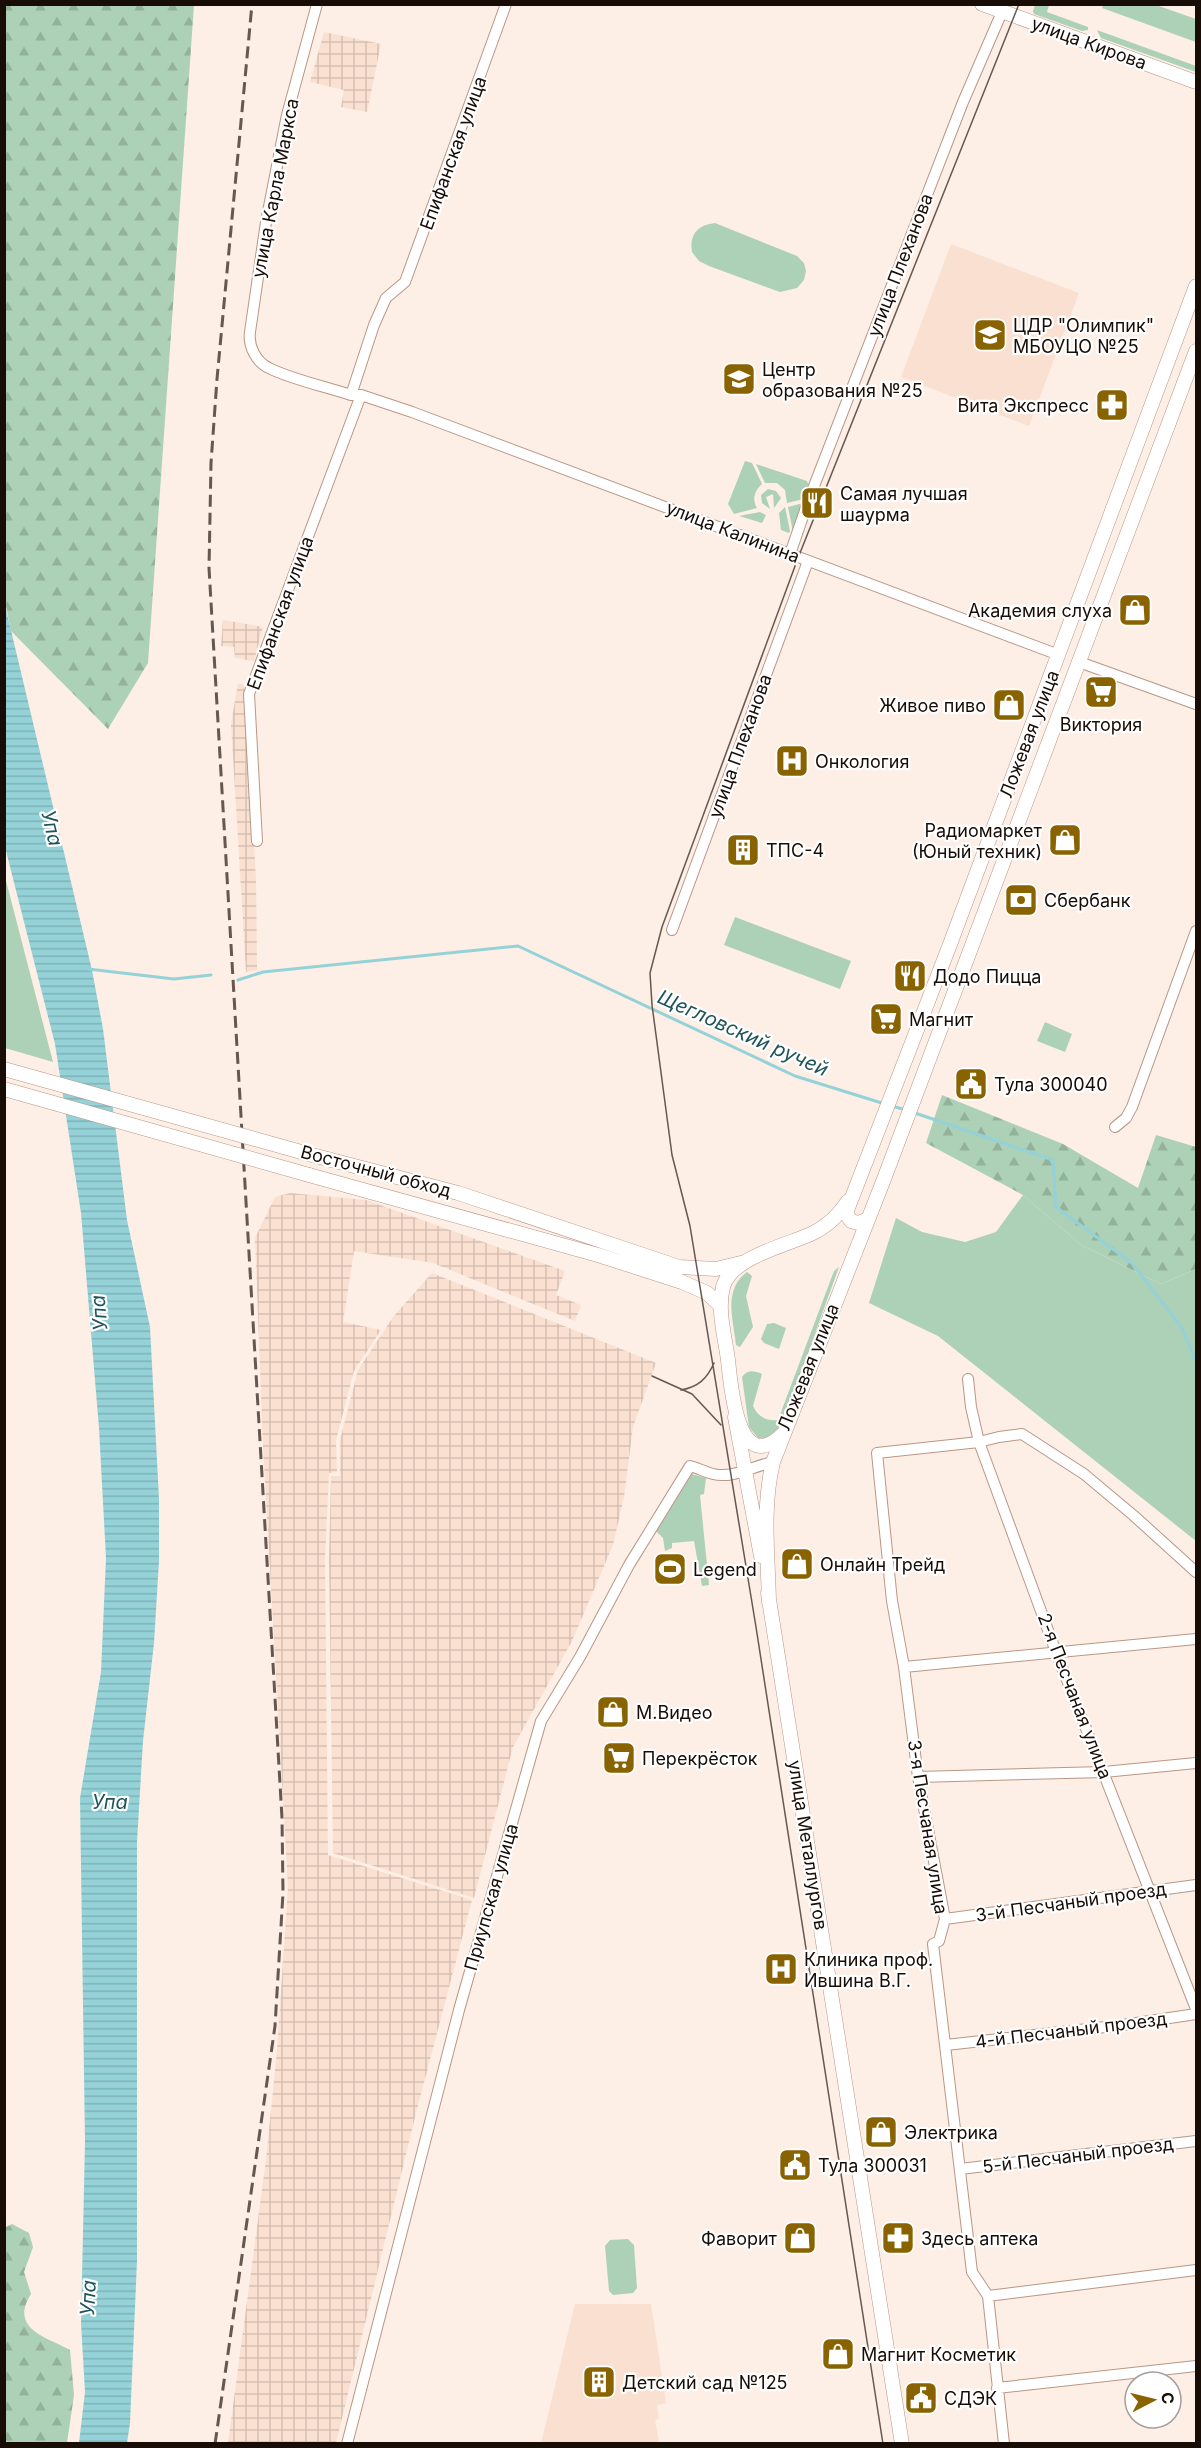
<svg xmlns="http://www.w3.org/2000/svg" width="1201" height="2448" font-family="Inter,sans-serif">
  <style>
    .built { fill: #fae0d1 }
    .industrial { fill: url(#industrial-grid) }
    .green { fill: #add1b6 }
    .forest { fill: url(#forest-firs) }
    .water { fill: url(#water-rules) }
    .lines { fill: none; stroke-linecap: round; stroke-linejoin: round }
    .stream { stroke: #94d2d8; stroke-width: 3 }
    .minor-casing { stroke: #b99785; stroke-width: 12 }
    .major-casing { stroke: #b99785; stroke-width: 15 }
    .minor { stroke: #fff; stroke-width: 10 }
    .major { stroke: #fff; stroke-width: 14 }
    .tram { stroke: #655851; stroke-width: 1.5 }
    .rail { stroke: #655851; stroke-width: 3; stroke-dasharray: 12 6; stroke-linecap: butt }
    .major-bridge-casing { stroke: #b99785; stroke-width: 15; stroke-linecap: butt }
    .major-bridge { stroke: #fff; stroke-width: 14 }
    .labels { text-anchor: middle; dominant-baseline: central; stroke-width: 4.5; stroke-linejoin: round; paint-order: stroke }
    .street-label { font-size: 18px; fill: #180c06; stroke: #fff }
    .poi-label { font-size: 18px; fill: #180c06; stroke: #fff; text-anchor: start }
    .water-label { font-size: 20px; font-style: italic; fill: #1f5459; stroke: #fff }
  </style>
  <defs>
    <pattern id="industrial-grid" width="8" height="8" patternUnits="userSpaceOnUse" patternTransform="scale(1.5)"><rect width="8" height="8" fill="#fae0d1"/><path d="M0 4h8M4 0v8" fill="none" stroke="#d6bfb2"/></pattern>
    <pattern id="forest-firs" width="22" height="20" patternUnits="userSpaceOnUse" patternTransform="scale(1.5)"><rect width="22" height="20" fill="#add1b6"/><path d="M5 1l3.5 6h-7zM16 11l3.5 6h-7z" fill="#94b29b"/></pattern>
    <pattern id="water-rules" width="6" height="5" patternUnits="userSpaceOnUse" patternTransform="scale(1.5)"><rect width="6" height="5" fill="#94d2d8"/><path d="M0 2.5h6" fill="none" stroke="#7fb3b8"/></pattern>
  </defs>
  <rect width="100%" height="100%" fill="#fdeee6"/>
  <!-- built -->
  <path class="built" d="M951 244 1079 293 1029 426 901 377Z
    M575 2304H651L666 2403 657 2405 659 2419 655 2420 659 2442 541 2443Z"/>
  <!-- industrial -->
  <path class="industrial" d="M324 32 381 44 367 112 341 107 344 90 310 82Z
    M223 620 263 627 254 661 235 658 234 647 221 646Z
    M238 683 249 687 245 699 256 879 257 970 246 972 231 724Z
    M290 1193 366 1200 565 1271 556 1295 581 1305 575 1321 433 1263 354 1251 343 1322 381 1330 354 1371 336 1440 337 1472 329 1473 325 1559 328 1855 472 1900 416 2113 336 2443H228L266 2160 277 2051 288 1887 263 1446 255 1238 275 1197Z
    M432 1273 656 1363 633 1427 624 1497 613 1545 572 1641 513 1747 474 1898 333 1853 329 1559 331 1476H340V1440L358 1370 393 1317Z"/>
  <!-- green -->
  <path class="green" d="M1104 4 1156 5 1196 19V42L1102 8Z
    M1035 5H1049L1047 12 1088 27V30L1082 31 1034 14 1033 11Z
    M1097 30 1196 66V72L1101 38Z
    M715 223 797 256 804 263 806 271 804 280 797 288 780 292 709 266 699 261 692 252C689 234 698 225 715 223Z
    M745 461 752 463 762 484C754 491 752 500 757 508L734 514 728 504Z
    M756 464 807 481 809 487 808 498 787 503 785 490 777 483H765Z
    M768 489 776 491 781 498 774 508 773 494 766 497 770 509 762 503 761 495Z
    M807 502 793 532 788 507Z
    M785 507 790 531 789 533 781 530 779 513Z
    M760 512 766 515 762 523 739 516Z
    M4 873 53 1062 5 1048Z
    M735 917 851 961 840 989 724 945Z
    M1045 1022 1072 1034 1065 1052 1037 1041Z
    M1023 1195 1081 1245 1161 1284 1196 1269V1541L938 1336 869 1303 896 1218 922 1232 965 1242 996 1232Z
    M839 1267 779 1433 768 1438H758L749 1427 742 1377C748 1369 754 1371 762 1374L753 1406C758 1417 766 1421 778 1420L834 1271Z
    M747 1272 752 1276 746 1296 753 1327 740 1347 736 1345C733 1318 723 1290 747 1272Z
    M774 1323 786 1328 779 1349 764 1343 761 1339 767 1324Z
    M692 1474 706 1478 704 1494 700 1495 709 1585 702 1586 694 1541 672 1543V1548L665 1551 663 1538 656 1531Z
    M628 2239 634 2245 637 2288 633 2293 613 2295 609 2291 605 2246 610 2240Z"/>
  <!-- forest -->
  <path class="forest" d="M4 5H194L148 663 108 729 11 631 5 601Z
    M942 1095 1063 1144 1138 1188 1156 1135 1196 1147V1269L1161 1284 1081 1245 1023 1195 926 1143Z
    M12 2224 29 2233 33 2247 24 2272 31 2294C9 2329 46 2337 70 2350L74 2395 67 2443H5L4 2228Z"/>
  <!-- water -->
  <path class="water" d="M4 601 92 970 103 1029 127 1220 150 1327 159 1499V1561L154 1643 143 1741 137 1842V2261L130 2423 127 2443H79L85 2392 81 2323 85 2142 80 1798 101 1672 106 1558 99 1428 81 1213 55 1044 5 847Z"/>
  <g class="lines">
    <!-- stream -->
    <path class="stream" d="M88 969 174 979 211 975
      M238 980 263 972 518 946 795 1076 885 1104
      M892 1106 906 1110
      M915 1113 1053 1160 1056 1207 1133 1264 1182 1328 1196 1361"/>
    <defs>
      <path id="minor" d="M317 4 287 115 266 222 250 332C248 346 256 362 269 368 290 379 327 387 351 395H361L412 412 1059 655
        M351 395 374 325 386 298 405 282 506 4
        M790 554 809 499 963 102 1002 12
        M1079 662 1196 704
        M257 841 249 694 361 395
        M672 930 808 561
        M1115 1127 1126 1118 1132 1107 1196 931
        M968 1379 971 1407 979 1442 1056 1652 1196 2009
        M904 1667 1196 1639
        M918 1777 1104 1772 1196 1763
        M945 1919 1196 1885
        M946 2045 1123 2025 1196 2014
        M960 2169 1196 2141
        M988 2296 1196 2270
        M997 2388 1196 2366
        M347 2444 459 2010 541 1721 580 1657 629 1565 690 1466C698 1468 705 1472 713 1474 733 1479 753 1466 773 1462
        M1004 2444 988 2296 972 2272 933 1944 939 1941 945 1919 918 1777 904 1667 892 1601 877 1453 979 1442 999 1437 1022 1434 1084 1474 1133 1515 1196 1572"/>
      <path id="major" d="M982 4 1196 82
        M312 1155 458 1193 679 1267 716 1269 745 1262
        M309 1175 598 1255 682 1282 707 1293 720 1305
        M866 1220 858 1223 851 1221 846 1213 949 947 1196 286
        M735 1417 761 1556
        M784 1433C737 1480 731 1386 728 1360 725 1337 717 1310 723 1287 730 1258 787 1245 811 1234 826 1227 839 1215 848 1201
        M768 1593 902 2444
        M769 1602C768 1555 762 1508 773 1462L884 1179 1196 351"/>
    </defs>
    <!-- minor casing -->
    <use href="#minor" class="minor-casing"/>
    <!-- major casing -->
    <use href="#major" class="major-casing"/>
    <!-- minor -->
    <use href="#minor" class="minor"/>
    <!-- major -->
    <use href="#major" class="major"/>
    <!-- tram -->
    <path class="tram" d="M652 1376 692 1394 721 1425
      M681 1390C698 1387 707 1379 714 1363
      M883 2444 756 1627 690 1226 672 1155 652 1005 650 973 662 927 798 558 1019 4"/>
    <!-- rail -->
    <path class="rail" d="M215 2444 275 2026 283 1893 282 1818 209 568 211 463 217 379 252 4"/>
    <defs>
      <path id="major-bridge" d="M4 1069 312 1155
        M4 1089 309 1175"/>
    </defs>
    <!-- major-bridge casing -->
    <use href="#major-bridge" class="major-bridge-casing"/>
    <!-- major-bridge -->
    <use href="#major-bridge" class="major-bridge"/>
  </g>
  <!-- icons -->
  <defs>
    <symbol id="school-square" viewBox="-11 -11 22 22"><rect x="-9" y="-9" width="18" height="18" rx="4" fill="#896300" stroke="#fff"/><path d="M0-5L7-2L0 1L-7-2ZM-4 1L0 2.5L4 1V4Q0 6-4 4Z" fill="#fff"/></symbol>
    <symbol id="pharmacy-square" viewBox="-11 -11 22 22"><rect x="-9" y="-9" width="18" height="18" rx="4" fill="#896300" stroke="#fff"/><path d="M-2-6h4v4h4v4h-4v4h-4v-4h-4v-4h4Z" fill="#fff"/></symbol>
    <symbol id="restaurant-square" viewBox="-11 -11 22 22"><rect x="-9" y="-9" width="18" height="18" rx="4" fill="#896300" stroke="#fff"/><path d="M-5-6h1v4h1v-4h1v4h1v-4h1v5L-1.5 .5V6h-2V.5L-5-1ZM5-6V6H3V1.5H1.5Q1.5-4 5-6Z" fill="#fff"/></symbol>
    <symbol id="shop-square" viewBox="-11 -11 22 22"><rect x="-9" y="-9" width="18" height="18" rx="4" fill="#896300" stroke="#fff"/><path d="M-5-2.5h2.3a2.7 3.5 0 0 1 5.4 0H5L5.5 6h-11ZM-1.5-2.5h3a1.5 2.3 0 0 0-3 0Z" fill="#fff"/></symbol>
    <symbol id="supermarket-square" viewBox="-11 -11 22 22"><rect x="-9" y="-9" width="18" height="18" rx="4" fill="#896300" stroke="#fff"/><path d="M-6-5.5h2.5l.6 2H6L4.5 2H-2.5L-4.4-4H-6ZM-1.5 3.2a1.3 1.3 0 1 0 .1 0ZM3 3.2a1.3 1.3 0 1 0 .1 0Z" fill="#fff"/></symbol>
    <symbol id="hospital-square" viewBox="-11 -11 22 22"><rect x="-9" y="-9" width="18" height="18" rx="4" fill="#896300" stroke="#fff"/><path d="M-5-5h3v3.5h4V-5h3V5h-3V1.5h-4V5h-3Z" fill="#fff"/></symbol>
    <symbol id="building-square" viewBox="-11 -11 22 22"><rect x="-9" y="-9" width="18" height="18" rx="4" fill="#896300" stroke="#fff"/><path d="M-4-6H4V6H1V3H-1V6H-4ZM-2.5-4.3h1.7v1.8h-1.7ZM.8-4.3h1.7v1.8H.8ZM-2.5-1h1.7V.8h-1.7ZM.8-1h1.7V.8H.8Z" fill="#fff"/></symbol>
    <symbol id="bank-square" viewBox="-11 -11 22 22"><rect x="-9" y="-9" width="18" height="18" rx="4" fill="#896300" stroke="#fff"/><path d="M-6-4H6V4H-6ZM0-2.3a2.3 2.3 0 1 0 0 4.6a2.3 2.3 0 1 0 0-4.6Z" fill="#fff"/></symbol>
    <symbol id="civic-square" viewBox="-11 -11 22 22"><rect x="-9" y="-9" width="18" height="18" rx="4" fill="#896300" stroke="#fff"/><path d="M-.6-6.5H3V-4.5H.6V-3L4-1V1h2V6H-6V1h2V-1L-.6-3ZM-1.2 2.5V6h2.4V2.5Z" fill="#fff"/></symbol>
    <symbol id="stadium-square" viewBox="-11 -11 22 22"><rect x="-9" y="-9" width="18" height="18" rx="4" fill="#896300" stroke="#fff"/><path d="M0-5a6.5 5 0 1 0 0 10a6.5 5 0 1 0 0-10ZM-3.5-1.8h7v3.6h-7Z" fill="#fff"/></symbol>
  </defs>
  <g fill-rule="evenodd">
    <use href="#school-square" x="971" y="316" width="38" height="38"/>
    <use href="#school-square" x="720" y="360" width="38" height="38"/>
    <use href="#pharmacy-square" x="1093" y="386" width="38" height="38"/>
    <use href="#restaurant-square" x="798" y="484" width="38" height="38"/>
    <use href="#shop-square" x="1116" y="591" width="38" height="38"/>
    <use href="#supermarket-square" x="1082" y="673" width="38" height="38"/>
    <use href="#shop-square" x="990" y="686" width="38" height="38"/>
    <use href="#hospital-square" x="773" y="742" width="38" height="38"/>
    <use href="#shop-square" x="1046" y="821" width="38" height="38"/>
    <use href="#building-square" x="724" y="831" width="38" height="38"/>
    <use href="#bank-square" x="1002" y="881" width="38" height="38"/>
    <use href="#restaurant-square" x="891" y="957" width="38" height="38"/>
    <use href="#supermarket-square" x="867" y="1000" width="38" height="38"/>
    <use href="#civic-square" x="952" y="1065" width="38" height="38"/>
    <use href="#shop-square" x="778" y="1545" width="38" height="38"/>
    <use href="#stadium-square" x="651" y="1550" width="38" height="38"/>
    <use href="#shop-square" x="594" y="1693" width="38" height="38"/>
    <use href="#supermarket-square" x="600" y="1739" width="38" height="38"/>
    <use href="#hospital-square" x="762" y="1950" width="38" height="38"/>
    <use href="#shop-square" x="862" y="2113" width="38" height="38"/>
    <use href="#civic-square" x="776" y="2146" width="38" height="38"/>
    <use href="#shop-square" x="781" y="2219" width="38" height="38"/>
    <use href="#pharmacy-square" x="879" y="2219" width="38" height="38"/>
    <use href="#shop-square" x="819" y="2335" width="38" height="38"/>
    <use href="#building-square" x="580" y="2363" width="38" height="38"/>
    <use href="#civic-square" x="902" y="2379" width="38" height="38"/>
  </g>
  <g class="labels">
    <!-- street labels -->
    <g class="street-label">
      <text transform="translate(1089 43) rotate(20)">улица Кирова</text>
      <text transform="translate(453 153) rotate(-70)">Епифанская улица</text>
      <text transform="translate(275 188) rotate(-79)">улица Карла Маркса</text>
      <text transform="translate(900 265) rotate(-69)">улица Плеханова</text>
      <text transform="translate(733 532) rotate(21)">улица Калинина</text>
      <text transform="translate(280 613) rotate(-70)">Епифанская улица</text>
      <text transform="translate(1029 734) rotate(-69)">Ложевая улица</text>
      <text transform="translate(740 746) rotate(-70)">улица Плеханова</text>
      <text transform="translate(376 1171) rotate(15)">Восточный обход</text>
      <text transform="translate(808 1367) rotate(-68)">Ложевая улица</text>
      <text transform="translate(1075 1696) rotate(69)">2-я Песчаная улица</text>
      <text transform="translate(928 1827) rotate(81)">3-я Песчаная улица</text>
      <text transform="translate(808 1845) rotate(81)">улица Металлургов</text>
      <text transform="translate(491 1897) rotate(-74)">Приупская улица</text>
      <text transform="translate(1071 1902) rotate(-8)">3-й Песчаный проезд</text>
      <text transform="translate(1071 2030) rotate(-7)">4-й Песчаный проезд</text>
      <text transform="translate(1078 2155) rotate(-7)">5-й Песчаный проезд</text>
    </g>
    <!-- poi labels -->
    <g class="poi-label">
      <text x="1013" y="325">ЦДР "Олимпик"<tspan x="1013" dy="21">МБОУЦО №25</tspan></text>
      <text x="762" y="369">Центр<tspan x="762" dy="21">образования №25</tspan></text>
      <text x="1089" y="405" text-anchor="end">Вита Экспресс</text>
      <text x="840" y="493">Самая лучшая<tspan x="840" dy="21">шаурма</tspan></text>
      <text x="1112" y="610" text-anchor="end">Академия слуха</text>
      <text x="986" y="705" text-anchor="end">Живое пиво</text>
      <text x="1101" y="724" text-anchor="middle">Виктория</text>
      <text x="815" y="761">Онкология</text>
      <text x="1042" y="830" text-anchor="end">Радиомаркет<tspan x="1042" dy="21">(Юный техник)</tspan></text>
      <text x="766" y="850">ТПС-4</text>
      <text x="1044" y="900">Сбербанк</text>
      <text x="933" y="976">Додо Пицца</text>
      <text x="909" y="1019">Магнит</text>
      <text x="994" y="1084">Тула 300040</text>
      <text x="820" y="1564">Онлайн Трейд</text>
      <text x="693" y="1569">Legend</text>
      <text x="636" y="1712">М.Видео</text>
      <text x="642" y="1758">Перекрёсток</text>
      <text x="804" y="1959">Клиника проф.<tspan x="804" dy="21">Ившина В.Г.</tspan></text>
      <text x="904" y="2132">Электрика</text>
      <text x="818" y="2165">Тула 300031</text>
      <text x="777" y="2238" text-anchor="end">Фаворит</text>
      <text x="921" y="2238">Здесь аптека</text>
      <text x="861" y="2354">Магнит Косметик</text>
      <text x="622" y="2382">Детский сад №125</text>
      <text x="944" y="2398">СДЭК</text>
    </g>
    <!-- water labels -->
    <g class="water-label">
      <text transform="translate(52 828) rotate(76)">Упа</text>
      <text transform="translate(743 1033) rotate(24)">Щегловский ручей</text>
      <text transform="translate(99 1313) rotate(-95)">Упа</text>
      <text x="110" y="1802">Упа</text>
      <text transform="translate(88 2298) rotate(-87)">Упа</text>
    </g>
  </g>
  <!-- border -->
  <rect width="1201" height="2448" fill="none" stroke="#180c06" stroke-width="12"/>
  <!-- north arrow -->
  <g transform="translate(1153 2400) rotate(83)"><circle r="28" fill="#ffffff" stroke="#a39e9b" stroke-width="1.5"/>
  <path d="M0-4.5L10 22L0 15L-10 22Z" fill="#896300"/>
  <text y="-9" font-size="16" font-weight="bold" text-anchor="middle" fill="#180c06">С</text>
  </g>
</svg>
